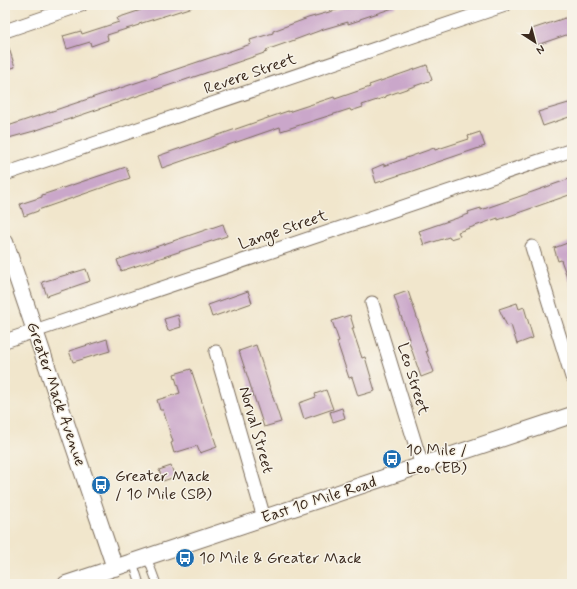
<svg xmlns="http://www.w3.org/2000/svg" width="577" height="589" font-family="Mynerve,sans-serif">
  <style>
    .building { fill: #caa7ca }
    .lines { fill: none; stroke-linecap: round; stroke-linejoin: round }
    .service-casing { stroke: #7b6c5b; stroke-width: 9 }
    .minor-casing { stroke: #7b6c5b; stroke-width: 15 }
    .tertiary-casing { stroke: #7b6c5b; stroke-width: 18 }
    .service { stroke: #fff; stroke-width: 7 }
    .minor { stroke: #fff; stroke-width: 13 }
    .tertiary { stroke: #fff; stroke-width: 16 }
    .labels { text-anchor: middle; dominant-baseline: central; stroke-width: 3; stroke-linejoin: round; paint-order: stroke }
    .street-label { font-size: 16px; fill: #3b2a1e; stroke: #f7f3e8 }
    .poi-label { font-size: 16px; fill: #3b2a1e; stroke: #f7f3e8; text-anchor: start }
  </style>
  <rect width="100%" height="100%" fill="#f7f3e8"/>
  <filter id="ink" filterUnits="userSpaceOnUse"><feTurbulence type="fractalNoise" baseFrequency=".025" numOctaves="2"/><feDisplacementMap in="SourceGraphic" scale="8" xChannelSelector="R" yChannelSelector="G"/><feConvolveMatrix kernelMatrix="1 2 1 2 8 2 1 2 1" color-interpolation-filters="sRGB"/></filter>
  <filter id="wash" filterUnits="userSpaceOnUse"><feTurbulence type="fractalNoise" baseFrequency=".012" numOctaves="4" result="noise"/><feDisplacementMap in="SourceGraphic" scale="16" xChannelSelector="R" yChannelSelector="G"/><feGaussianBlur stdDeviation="0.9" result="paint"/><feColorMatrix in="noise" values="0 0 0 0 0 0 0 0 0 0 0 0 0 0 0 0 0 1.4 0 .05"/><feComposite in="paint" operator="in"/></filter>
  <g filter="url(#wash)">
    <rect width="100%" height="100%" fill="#f1e6cc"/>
    <g id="blocks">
      <!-- building -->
      <path class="building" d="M152 5H192V7L139 24V25L107 35 108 40 91 46 90 42 67 49 63 36 81 31 82 34 119 22 117 18 141 10V8Z
        M354 5H396V7L360 19V20L348 24V22L324 29 289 42 266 50 267 52 244 60 34 131 5 139V127L251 44 250 40 273 33V31L308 18Z
        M568 17 572 28V33L537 45 532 29Z
        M7 42 15 67 5 70V43Z
        M427 65 432 80 386 96V97L362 105 363 107 351 111 350 109 281 131 280 127 162 168 158 156 288 111V112L334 97 335 99 370 87 369 85Z
        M572 102V116L543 126 538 112Z
        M480 132 485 146 376 183 372 169 384 164V166L434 148 435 150 469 139 468 136Z
        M126 167 130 178 38 210V211L24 216 20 204 42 197V195Z
        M572 178V194L498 220V218L458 232 460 236 450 239 449 237 424 245 419 231 469 214 468 212 481 208V210Z
        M223 224 227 236 121 271 117 260Z
        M570 242 572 248V288H571L561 260 558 261 554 248Z
        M86 269 90 281 47 296 42 282Z
        M248 291 252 303 212 317 208 305Z
        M408 291 421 329 420 330 427 351H426L434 372 421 377 408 339H409L394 296Z
        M517 303 519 309 524 307 533 338 517 344 511 325 507 326 499 309Z
        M178 315 181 327 168 331 164 319Z
        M350 315 354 328H352L362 358 365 357 375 391 358 396 352 377 349 378 337 342 339 341 332 321Z
        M107 339 110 351 73 362 69 351Z
        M256 345 281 422 264 427 239 351Z
        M191 369 217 447 200 453 197 446 174 453 171 443 173 442 163 410H160L157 400 180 393 174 374Z
        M326 390 333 409 304 419 299 403 316 397 315 394Z
        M342 408 345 418 333 422 330 412Z
        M171 466 175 477 163 481 159 470Z"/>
    </g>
  </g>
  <g filter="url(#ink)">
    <use href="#blocks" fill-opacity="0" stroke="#7b6c5b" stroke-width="1"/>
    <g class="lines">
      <defs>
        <path id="service" d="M147 557 157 584
          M133 562 140 584"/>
        <path id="minor" d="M5 31 81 5
          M5 174 505 5
          M532 247 572 377
          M372 303 422 466
          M5 341 572 150
          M216 352 264 518"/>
        <path id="tertiary" d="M5 242 115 568
          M66 584 572 415"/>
      </defs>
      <!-- service casing -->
      <use href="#service" class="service-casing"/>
      <!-- minor casing -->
      <use href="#minor" class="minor-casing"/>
      <!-- tertiary casing -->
      <use href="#tertiary" class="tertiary-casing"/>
      <!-- service -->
      <use href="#service" class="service"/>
      <!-- minor -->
      <use href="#minor" class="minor"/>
      <!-- tertiary -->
      <use href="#tertiary" class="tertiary"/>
    </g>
  </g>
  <!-- icons -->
  <defs>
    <symbol id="bus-disc" viewBox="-11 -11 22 22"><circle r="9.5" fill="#1f6fb2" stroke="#f7f3e8"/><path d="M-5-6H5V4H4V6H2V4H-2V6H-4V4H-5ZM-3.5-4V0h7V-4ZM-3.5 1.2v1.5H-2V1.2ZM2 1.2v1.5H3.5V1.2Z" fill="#fff"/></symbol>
  </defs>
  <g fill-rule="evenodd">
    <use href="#bus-disc" x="381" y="448" width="22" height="22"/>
    <use href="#bus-disc" x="90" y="474" width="22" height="22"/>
    <use href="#bus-disc" x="174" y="547" width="22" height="22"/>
  </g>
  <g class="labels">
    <!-- street labels -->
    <g class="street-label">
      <text transform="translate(250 74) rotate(-19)">Revere Street</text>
      <text transform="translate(283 230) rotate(-19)">Lange Street</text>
      <text transform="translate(413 379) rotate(73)">Leo Street</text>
      <text transform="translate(56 394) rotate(71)">Greater Mack Avenue</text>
      <text transform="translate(256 430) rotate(74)">Norval Street</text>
      <text transform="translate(319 500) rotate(-18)">East 10 Mile Road</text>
    </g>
    <!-- poi labels -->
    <g class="poi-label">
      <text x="406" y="450">10 Mile /<tspan x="406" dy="18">Leo (EB)</tspan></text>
      <text x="115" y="476">Greater Mack<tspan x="115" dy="18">/ 10 Mile (SB)</tspan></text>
      <text x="199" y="558">10 Mile &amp; Greater Mack</text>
    </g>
  </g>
  <!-- margin -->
  <rect width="577" height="589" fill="none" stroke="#f7f3e8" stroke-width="20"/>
  <!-- north arrow -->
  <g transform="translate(535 42) rotate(144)" stroke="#f7f3e8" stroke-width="3" paint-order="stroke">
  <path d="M0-3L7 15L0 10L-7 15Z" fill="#3b2a1e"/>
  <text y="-6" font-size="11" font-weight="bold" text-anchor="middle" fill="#3b2a1e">N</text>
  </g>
</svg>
